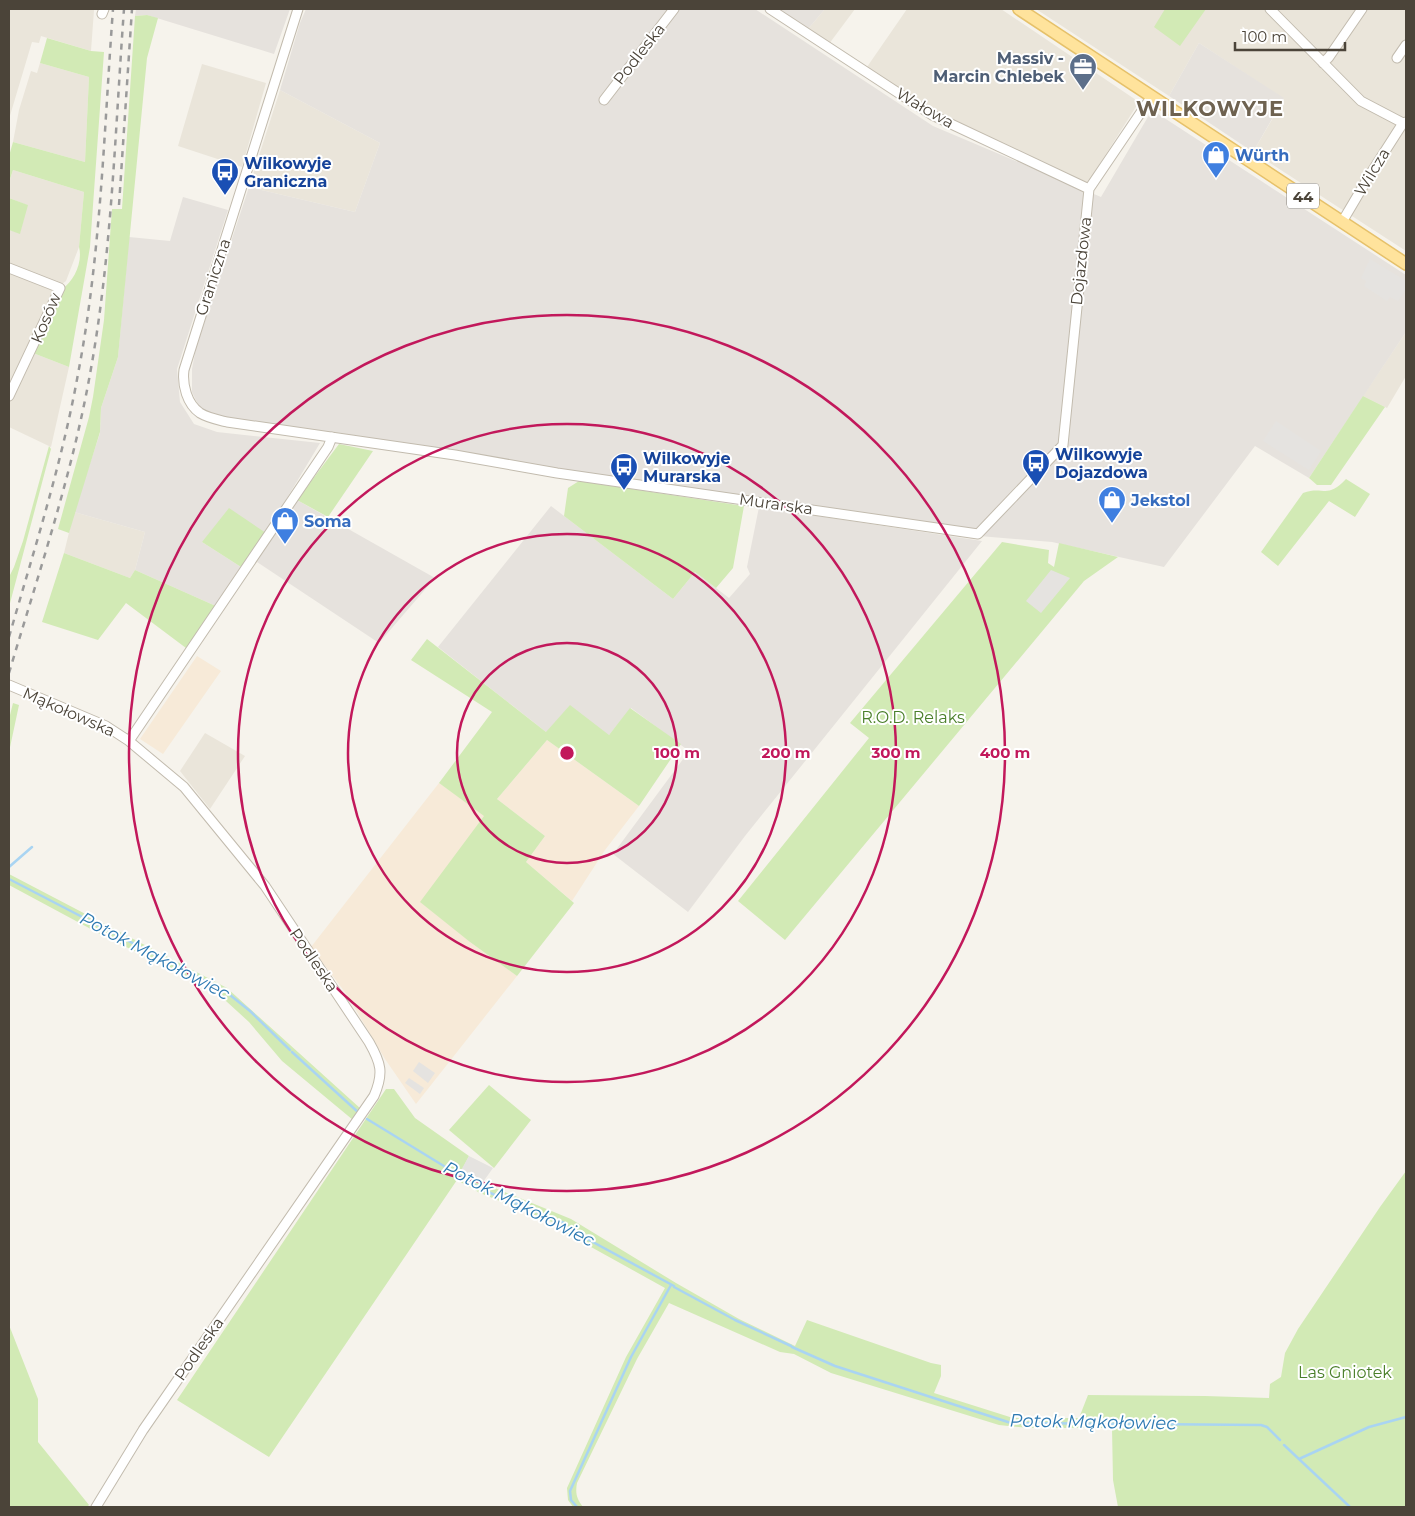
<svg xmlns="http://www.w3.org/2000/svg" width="1415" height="1516" font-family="Montserrat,sans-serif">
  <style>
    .residential { fill: #eae5da }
    .commercial { fill: #f7ead8 }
    .industrial { fill: #e6e2dd }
    .green { fill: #d2eab5 }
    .parking { fill: #e5e3e0 }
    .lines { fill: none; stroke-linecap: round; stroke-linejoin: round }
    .stream { stroke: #a9d4f2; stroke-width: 2.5 }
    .minor-casing { stroke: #c2bbae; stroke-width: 11 }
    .major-casing { stroke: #e6c16a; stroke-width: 14 }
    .minor { stroke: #fff; stroke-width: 9 }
    .major { stroke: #ffe39c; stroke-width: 11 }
    .rail { stroke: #9a9a9a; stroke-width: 2.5; stroke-dasharray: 6 6; stroke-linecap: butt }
    .ring { fill: none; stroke: #c2185b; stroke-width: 2.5 }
    .labels { text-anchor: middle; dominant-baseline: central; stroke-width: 4; stroke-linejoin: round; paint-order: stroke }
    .shield { fill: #fff; stroke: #817c74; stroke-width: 1 }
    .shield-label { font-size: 15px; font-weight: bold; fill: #4b4439 }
    .street-label { font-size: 16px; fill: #4b4439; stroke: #fff }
    .service-label { font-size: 16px; font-weight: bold; fill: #4e5e75; stroke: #fff; text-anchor: end }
    .shop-label { font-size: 16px; font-weight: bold; fill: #366cbe; stroke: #fff; text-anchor: start }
    .transit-label { font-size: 16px; font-weight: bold; fill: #164399; stroke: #fff; text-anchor: start }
    .park-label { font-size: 16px; fill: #4a7f2a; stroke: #fff }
    .water-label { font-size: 18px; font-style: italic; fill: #2e7ab2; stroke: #fff }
    .district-label { font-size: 21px; font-weight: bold; letter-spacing: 1px; fill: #6e6250; stroke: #fff }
    .centre { fill: #c2185b; stroke: #fff; stroke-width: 2.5 }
    .ring-label { font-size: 15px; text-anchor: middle; font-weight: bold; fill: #c2185b; stroke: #fff; stroke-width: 4; stroke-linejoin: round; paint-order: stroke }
  </style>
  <rect width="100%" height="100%" fill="#f6f3ec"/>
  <!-- residential -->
  <path class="residential" d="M9 9 94 10 91 51 41 36 39 43 32 42 9 119Z
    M825 9H855L829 44 808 29Z
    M907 9H1001L1139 102 1087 184 927 111 867 67Z
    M1036 9H1406V251L1253 152 1284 99 1199 43 1169 96Z
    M40 63 89 77 85 162 13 142 19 110 31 71 37 73Z
    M202 64 266 83 242 167 178 146Z
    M280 90 380 143 355 212 249 187Z
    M13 170 84 192 79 247 66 281 62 284 9 264V230L20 233 27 205 9 198V182Z
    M9 271 56 290 9 391Z
    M1406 332V376L1387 408 1363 396Z
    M33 353 69 367 51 447 9 427V400Z
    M74 512 145 532 135 570 130 578 64 553Z
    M205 733 245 756 210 809 180 771Z"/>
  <!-- commercial -->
  <path class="commercial" d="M197 656 221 671 163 754 140 739Z
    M547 740 639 806 605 850 572 901 526 862 545 836 497 799Z
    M439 783 484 815 470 942 517 976 416 1104 385 1059 347 995 311 947Z"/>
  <!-- industrial -->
  <path class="industrial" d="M136 9H290L274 54 147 15 135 16Z
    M306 9H755L933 126 1101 197 1152 110 1406 275V332L1309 478 1255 446 1164 567 1052 542 979 536 225 417 200 409 192 392V369L196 348 249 187 355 212 380 143 280 90 300 23Z
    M776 9H825L808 29Z
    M1199 43 1284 98 1253 152 1169 96Z
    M183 197 228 210 177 369 180 402 194 424 217 432 320 443 266 533 202 542 241 567 218 607 135 570 145 532 74 512 100 433 101 408 118 357 129 237 170 241Z
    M297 500 435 578 379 643 257 562Z
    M551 506 673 599 695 572 729 598 750 574 747 567 759 507 982 541 745 836 688 912 613 854 689 751 631 708 609 735 546 732 438 647Z"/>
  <!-- green -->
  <path class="green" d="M1165 9H1206L1180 46 1154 27Z
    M147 15 158 18 147 58 118 357 101 408 100 432 69 533 58 529 89 417 93 397 104 320 112 209H122L135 16Z
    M47 38 91 51 104 52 90 247 69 367 33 353 62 289C74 281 83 262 79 247L84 192 13 170 9 182V156L13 142 85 162 89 77 40 63Z
    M9 198 28 205 20 234 9 230Z
    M1363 396 1385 407 1331 485H1317L1309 478Z
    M339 444 373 451 328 517 297 500Z
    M49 446 51 449 9 607V577L14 567 23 541Z
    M1346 479 1370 494 1355 517 1329 501 1278 566 1261 552 1303 493C1324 485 1326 500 1346 479Z
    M579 481 744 506 733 568 716 588 695 572 673 599 564 516 568 488Z
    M229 508 266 533 241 567 202 542Z
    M1002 542 1049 550 1048 563 1054 567 1059 543 1118 557 1084 581 785 940 738 901 869 738 850 723Z
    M64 553 130 578 135 570 218 607 186 648 126 603 98 640 42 622Z
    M427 639 546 732 570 705 609 735 630 708 681 744 639 806 547 740 497 799 545 836 526 862 574 903 517 976 470 942 420 902 484 816 439 783 492 712 411 660Z
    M13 703 19 705 9 752V719Z
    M9 874 227 988 361 1109 353 1120 282 1061 249 1022 215 991 102 935 9 885Z
    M489 1085 531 1120 494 1168 449 1130Z
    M386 1089H394L415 1118 469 1156 461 1172 490 1186 571 1219 676 1283 739 1319 795 1346 807 1320 931 1363 941 1365V1376L934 1393 1013 1418H1079L1088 1395 1205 1396 1269 1398 1270 1384 1281 1377 1285 1353 1298 1329 1380 1207 1406 1171V1507H1118L1113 1480 1112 1428H1029L999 1425 831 1373 794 1354 780 1352 669 1303 637 1359 577 1483C575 1494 577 1499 583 1507H573L568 1500 567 1488 626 1357 665 1288 564 1232 562 1226 480 1193 457 1180 269 1457 177 1400Z
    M9 1325 38 1399V1442L89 1505 87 1507H9Z"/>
  <!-- parking -->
  <path class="parking" d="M1370 259 1406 281V289L1398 301 1390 297 1387 301 1364 286 1366 281 1361 278Z
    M1276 421 1321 451 1309 470 1263 441Z
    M1051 570 1070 578 1041 613 1026 601Z
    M419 1062 435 1073 428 1083 413 1071Z
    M409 1078 424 1088 420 1094 405 1083Z
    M469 1156 493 1168 483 1182 460 1172Z"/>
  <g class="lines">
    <!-- stream -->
    <path class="stream" d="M9 867 32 847
      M9 879 225 991 250 1011 290 1050
      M292 1052 359 1113
      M367 1119 483 1190 564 1223 567 1228 674 1286
      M674 1287 735 1320 791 1346
      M792 1347 835 1366 1011 1423 1261 1425 1267 1427 1280 1440
      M1284 1445 1350 1507
      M1299 1459 1369 1427 1406 1417
      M577 1507 571 1500 570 1491 631 1357 671 1285"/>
    <defs>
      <path id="minor" d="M298 9 184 370C182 385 187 404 200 413 208 418 219 420 227 422L455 455 557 473 978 534 1063 445 1089 189 1152 96
        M770 9 932 115 1089 189
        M1270 9 1361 101 1403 123 1406 122
        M102 14 104 9
        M1397 58 1406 45
        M1323 63 1329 57 1362 9
        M604 100 674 9
        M1342 222 1371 173 1403 123
        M9 268 60 288 9 396
        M9 685 106 726 129 741 184 787 265 886 369 1042C381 1063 384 1073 374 1096L143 1430 96 1507
        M129 741 328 447 332 437"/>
      <path id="major" d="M1019 9 1406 264"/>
    </defs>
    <!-- minor casing -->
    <use href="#minor" class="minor-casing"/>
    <!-- major casing -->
    <use href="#major" class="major-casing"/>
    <!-- minor -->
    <use href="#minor" class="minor"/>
    <!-- major -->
    <use href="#major" class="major"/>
    <!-- rail -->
    <path class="rail" d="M119 205 132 9
      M9 637C34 550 62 463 78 374 101 254 104 130 113 9
      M9 673C38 575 72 475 90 374 112 254 115 131 124 9"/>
  </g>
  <!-- distance rings -->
  <g class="ring">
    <circle cx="567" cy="753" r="110"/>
    <circle cx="567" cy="753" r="219"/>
    <circle cx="567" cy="753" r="329"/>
    <circle cx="567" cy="753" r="438"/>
  </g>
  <!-- icons -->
  <defs>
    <symbol id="office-pin" viewBox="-11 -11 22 30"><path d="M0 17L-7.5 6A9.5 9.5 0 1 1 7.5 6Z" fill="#5c6f8a" stroke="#fff"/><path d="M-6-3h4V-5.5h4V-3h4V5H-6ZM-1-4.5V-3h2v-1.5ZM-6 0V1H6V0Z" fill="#fff"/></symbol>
    <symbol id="shop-pin" viewBox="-11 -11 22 30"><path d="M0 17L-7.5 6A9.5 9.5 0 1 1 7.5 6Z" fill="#3f7fe0" stroke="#fff"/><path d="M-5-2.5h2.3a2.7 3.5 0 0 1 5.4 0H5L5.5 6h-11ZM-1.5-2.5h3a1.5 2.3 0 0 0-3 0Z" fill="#fff"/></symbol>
    <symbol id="bus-pin" viewBox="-11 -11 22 30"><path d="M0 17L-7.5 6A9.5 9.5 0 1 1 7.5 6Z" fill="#1a4fb4" stroke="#fff"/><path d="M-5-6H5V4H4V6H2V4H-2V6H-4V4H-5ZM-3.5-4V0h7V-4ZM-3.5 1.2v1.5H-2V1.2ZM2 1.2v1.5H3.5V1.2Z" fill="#fff"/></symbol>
  </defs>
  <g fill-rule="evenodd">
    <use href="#office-pin" x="1067" y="51" width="32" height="43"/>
    <use href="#shop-pin" x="1200" y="139" width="32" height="43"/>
    <use href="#bus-pin" x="209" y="156" width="32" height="43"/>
    <use href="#bus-pin" x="1020" y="447" width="32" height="43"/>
    <use href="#bus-pin" x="608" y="451" width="32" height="43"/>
    <use href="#shop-pin" x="1096" y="484" width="32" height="43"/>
    <use href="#shop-pin" x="269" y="505" width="32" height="43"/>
  </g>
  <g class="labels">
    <!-- shield labels -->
    <rect class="shield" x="1287" y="183.5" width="32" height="25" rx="4"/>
    <g class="shield-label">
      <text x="1303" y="196">44</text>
    </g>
    <!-- street labels -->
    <g class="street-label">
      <text transform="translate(639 54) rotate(-52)">Podleska</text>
      <text transform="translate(925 108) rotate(30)">Wałowa</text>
      <text transform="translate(1372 172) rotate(-59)">Wilcza</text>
      <text transform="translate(1081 261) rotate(-84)">Dojazdowa</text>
      <text transform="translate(213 277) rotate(-72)">Graniczna</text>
      <text transform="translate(46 318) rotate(-67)">Kosów</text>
      <text transform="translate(776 504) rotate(8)">Murarska</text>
      <text transform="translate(69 712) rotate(24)">Mąkołowska</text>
      <text transform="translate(314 960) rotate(56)">Podleska</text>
      <text transform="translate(199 1349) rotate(-55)">Podleska</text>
    </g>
    <!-- service labels -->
    <g class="service-label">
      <text x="1064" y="58">Massiv -<tspan x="1064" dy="18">Marcin Chlebek</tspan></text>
    </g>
    <!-- shop labels -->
    <g class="shop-label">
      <text x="1235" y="155">Würth</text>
      <text x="1131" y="500">Jekstol</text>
      <text x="304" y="521">Soma</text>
    </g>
    <!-- transit labels -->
    <g class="transit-label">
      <text x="244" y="163">Wilkowyje<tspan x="244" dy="18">Graniczna</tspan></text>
      <text x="1055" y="454">Wilkowyje<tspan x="1055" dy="18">Dojazdowa</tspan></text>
      <text x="643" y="458">Wilkowyje<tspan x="643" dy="18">Murarska</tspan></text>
    </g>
    <!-- park labels -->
    <g class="park-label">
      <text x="913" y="717">R.O.D. Relaks</text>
      <text x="1345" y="1372">Las Gniotek</text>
    </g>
    <!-- water labels -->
    <g class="water-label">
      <text transform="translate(155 956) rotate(28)">Potok Mąkołowiec</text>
      <text transform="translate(519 1204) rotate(27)">Potok Mąkołowiec</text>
      <text transform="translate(1093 1422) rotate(1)">Potok Mąkołowiec</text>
    </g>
    <!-- district labels -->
    <g class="district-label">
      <text x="1210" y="108">WILKOWYJE</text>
    </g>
  </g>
  <circle cx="567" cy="753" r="8" class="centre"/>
  <g class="ring-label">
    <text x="677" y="758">100 m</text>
    <text x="786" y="758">200 m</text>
    <text x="896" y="758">300 m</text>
    <text x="1005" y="758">400 m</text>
  </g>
  <!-- border -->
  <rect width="1415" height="1516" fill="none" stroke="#4b4439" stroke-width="20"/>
  <!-- scale -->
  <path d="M1235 42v8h110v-8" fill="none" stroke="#4b4439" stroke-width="2.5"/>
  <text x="1242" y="42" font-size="15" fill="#4b4439" stroke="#ffffff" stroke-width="4" paint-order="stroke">100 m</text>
</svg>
